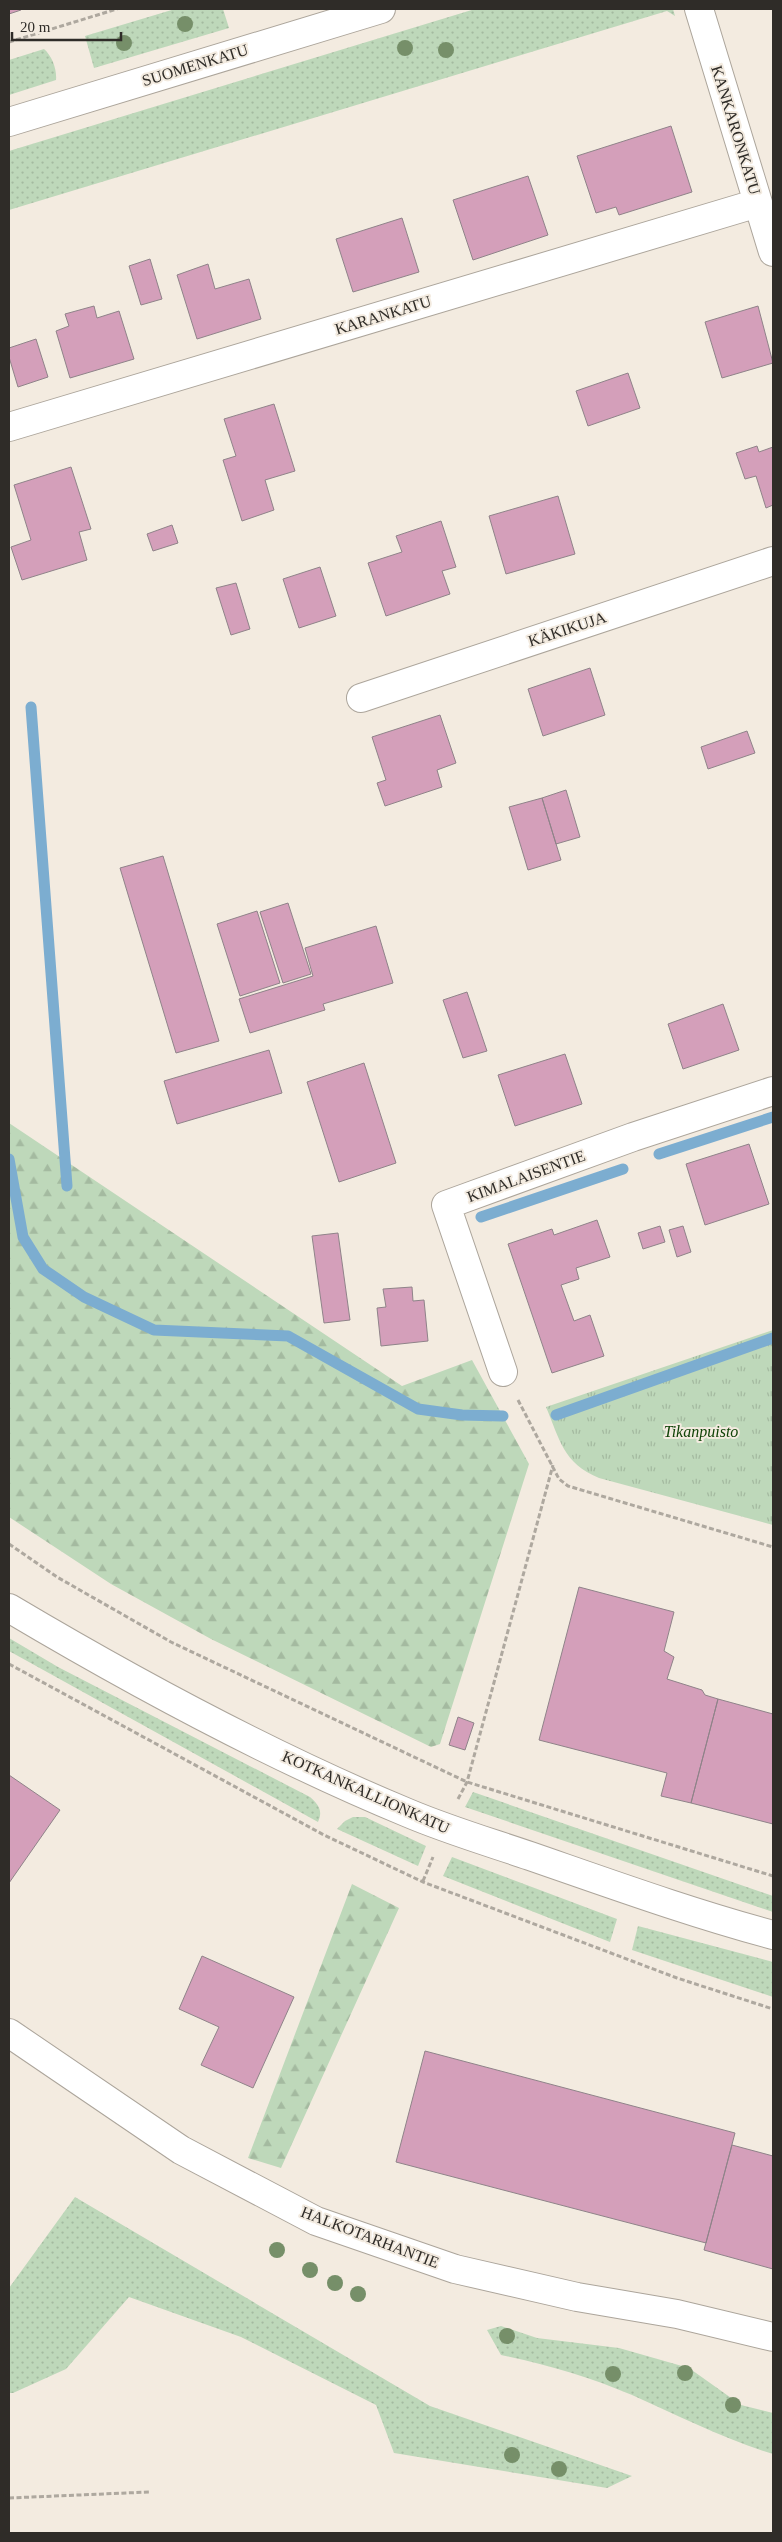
<svg xmlns="http://www.w3.org/2000/svg" width="782" height="2542" font-family="Georgia,serif">
  <style>
    .grass { fill: url(#grass-dots) }
    .forest { fill: url(#forest-firs) }
    .park { fill: url(#park-tufts) }
    .lines { fill: none; stroke-linecap: round; stroke-linejoin: round }
    .stream { stroke: #7cadd0; stroke-width: 11 }
    .building { fill: #d49fba; stroke: #8f8389 }
    .minor-casing { stroke: #aca59b; stroke-width: 30 }
    .tertiary-casing { stroke: #aca59b; stroke-width: 30 }
    .path { stroke: #aea89f; stroke-width: 3; stroke-dasharray: 5 2.5; stroke-linecap: butt }
    .minor { stroke: #fff; stroke-width: 28 }
    .tertiary { stroke: #fff; stroke-width: 28 }
    .tree { fill: #768f69 }
    .labels { text-anchor: middle; dominant-baseline: central; stroke-width: 4; stroke-linejoin: round; paint-order: stroke }
    .street-label { font-size: 16px; fill: #2f2c28; stroke: #f3ebe0 }
    .park-label { font-size: 16px; font-style: italic; fill: #104307; stroke: #f3ebe0 }
  </style>
  <defs>
    <pattern id="grass-dots" width="8" height="8" patternUnits="userSpaceOnUse" patternTransform="scale(1.25)"><rect width="8" height="8" fill="#bed8ba"/><path d="M2 2h.1M6 6h.1" fill="none" stroke="#a4baa0" stroke-width="1.8" stroke-linecap="round"/></pattern>
    <pattern id="forest-firs" width="22" height="20" patternUnits="userSpaceOnUse" patternTransform="scale(1.25)"><rect width="22" height="20" fill="#bed8ba"/><path d="M5 1l3.5 6h-7zM16 11l3.5 6h-7z" fill="#a4baa0"/></pattern>
    <pattern id="park-tufts" width="24" height="20" patternUnits="userSpaceOnUse" patternTransform="scale(1.25)"><rect width="24" height="20" fill="#bed8ba"/><path d="M3 7l-1-3M5 7V3M7 7l1-3M15 17l-1-3M17 17v-4M19 17l1-3" fill="none" stroke="#a4baa0"/></pattern>
  </defs>
  <rect width="100%" height="100%" fill="#f3ebe0"/>
  <!-- grass -->
  <path class="grass" d="M175 9H223L229 28 94 68 85 36Z
    M475 9H673L675 16 667 11 9 210V151Z
    M44 49C52 56 57 69 56 80L9 95V60Z
    M9 1638 58 1667 310 1797C319 1805 323 1811 318 1822L9 1651Z
    M473 1792 773 1896V1912L465 1807Z
    M353 1817H365L426 1846 418 1866 337 1829 345 1821Z
    M452 1857 617 1919 610 1942 443 1876Z
    M638 1926 773 1962V1997L632 1950Z
    M75 2197 430 2406 632 2476 607 2488 394 2453 376 2405 241 2337 129 2297 66 2369 13 2393H9V2288Z
    M501 2326 537 2338 619 2348 689 2368 741 2405 773 2413V2454C724 2439 679 2416 632 2395 590 2377 546 2364 501 2355L487 2330Z"/>
  <!-- forest -->
  <path class="forest" d="M9 1123 402 1386 472 1360 529 1464 440 1744 431 1747 211 1639 111 1584 9 1517Z
    M352 1884 399 1908 281 2168 248 2158Z"/>
  <!-- park -->
  <path class="park" d="M773 1330V1525L599 1478C563 1463 560 1440 546 1407Z"/>
  <g class="lines">
    <!-- stream -->
    <path class="stream" d="M31 707 67 1186
      M659 1154 773 1117
      M9 1159 23 1237 43 1269 84 1297 154 1330 288 1336 418 1409 462 1415 503 1416
      M481 1217 623 1169
      M556 1415 773 1338"/>
  </g>
  <!-- building -->
  <path class="building" d="M9 9H21V10L9 14Z
    M671 126 692 192 619 215 616 207 596 213 577 156Z
    M528 176 548 235 473 260 453 200Z
    M402 218 419 272 353 292 336 239Z
    M150 259 162 299 141 305 129 266Z
    M208 264 215 289 249 279 261 319 197 339 177 275Z
    M94 306 97 318 119 311 134 359 70 378 56 331 69 326 65 314Z
    M758 306 773 363 722 378 705 322Z
    M36 339 48 377 18 387 9 357V348Z
    M628 373 640 408 588 426 576 391Z
    M274 404 295 471 265 480 274 510 242 521 223 460 236 456 224 419Z
    M757 446 759 452 773 447V505L766 508 756 476 745 479 736 453Z
    M71 467 91 529 79 532 87 560 22 580 11 547 31 540 14 485Z
    M558 496 575 554 506 574 489 516Z
    M441 521 456 567 442 571 450 594 386 616 368 563 402 552 396 536Z
    M172 525 178 543 153 551 147 534Z
    M320 567 336 616 299 628 283 579Z
    M236 583 250 629 231 635 216 588Z
    M590 668 605 715 543 736 528 689Z
    M440 715 456 763 437 770 442 787 385 806 377 783 386 780 372 737Z
    M747 731 755 753 708 769 701 747Z
    M566 790 580 837 556 844 542 798Z
    M542 798 561 860 528 870 509 807Z
    M163 856 219 1041 176 1053 120 868Z
    M288 903 311 974 283 983 260 912Z
    M257 911 280 983 240 996 217 924Z
    M376 926 393 983 323 1004 325 1010 250 1033 239 999 313 976 305 948Z
    M467 992 487 1051 463 1058 443 1000Z
    M723 1004 739 1050 683 1069 668 1024Z
    M269 1050 282 1093 177 1124 164 1081Z
    M565 1054 582 1104 515 1126 498 1075Z
    M364 1063 396 1163 339 1182 307 1082Z
    M749 1144 769 1204 705 1225 686 1164Z
    M597 1220 610 1257 576 1268 579 1279 561 1285 574 1321 590 1315 604 1356 552 1373 508 1244 552 1229 554 1235Z
    M660 1226 665 1242 643 1249 638 1233Z
    M683 1226 691 1252 677 1257 669 1230Z
    M338 1233 350 1320 324 1323 312 1236Z
    M412 1287 413 1301 424 1300 428 1341 381 1346 377 1308 386 1307 383 1289Z
    M579 1587 674 1612 664 1651 674 1657 667 1679 702 1690 705 1695 718 1699 691 1803 661 1796 667 1773 539 1740Z
    M718 1699 773 1714V1824L691 1803Z
    M458 1717 474 1723 465 1750 449 1745Z
    M9 1775 60 1810 9 1883Z
    M202 1956 294 1997 253 2088 201 2065 219 2027 179 2009Z
    M425 2051 735 2133 706 2243 396 2162Z
    M732 2145 773 2156V2269L704 2250Z"/>
  <g class="lines">
    <defs>
      <path id="minor" d="M699 9 773 252
        M9 427 758 203
        M361 698 773 561
        M503 1372 446 1205 633 1137 773 1091
        M9 2033 181 2150 316 2221 455 2269 577 2297 677 2314 773 2337"/>
      <path id="tertiary" d="M9 122 381 9
        M9 1608C137 1684 270 1756 408 1813 448 1830 489 1842 530 1856 611 1884 691 1913 773 1935"/>
    </defs>
    <!-- minor casing -->
    <use href="#minor" class="minor-casing"/>
    <!-- tertiary casing -->
    <use href="#tertiary" class="tertiary-casing"/>
    <!-- path -->
    <path class="path" d="M9 42 117 9
      M518 1400 559 1479 568 1486 773 1547
      M9 1544 57 1577 171 1642 467 1782 773 1876
      M9 1664 324 1835 423 1882 677 1978 773 2009
      M458 1799 467 1782 553 1465
      M423 1881 433 1857
      M9 2498 149 2492"/>
    <!-- minor -->
    <use href="#minor" class="minor"/>
    <!-- tertiary -->
    <use href="#tertiary" class="tertiary"/>
  </g>
  <!-- trees -->
  <g class="tree">
    <circle cx="185" cy="24" r="8"/>
    <circle cx="124" cy="43" r="8"/>
    <circle cx="405" cy="48" r="8"/>
    <circle cx="446" cy="50" r="8"/>
    <circle cx="277" cy="2250" r="8"/>
    <circle cx="310" cy="2270" r="8"/>
    <circle cx="335" cy="2283" r="8"/>
    <circle cx="358" cy="2294" r="8"/>
    <circle cx="507" cy="2336" r="8"/>
    <circle cx="685" cy="2373" r="8"/>
    <circle cx="613" cy="2374" r="8"/>
    <circle cx="733" cy="2405" r="8"/>
    <circle cx="512" cy="2455" r="8"/>
    <circle cx="559" cy="2469" r="8"/>
  </g>
  <g class="labels">
    <!-- street labels -->
    <g class="street-label">
      <text transform="translate(195 65) rotate(-17)">SUOMENKATU</text>
      <text transform="translate(736 130) rotate(73)">KANKARONKATU</text>
      <text transform="translate(383 315) rotate(-17)">KARANKATU</text>
      <text transform="translate(567 629) rotate(-18)">KÄKIKUJA</text>
      <text transform="translate(526 1176) rotate(-20)">KIMALAISENTIE</text>
      <text transform="translate(366 1792) rotate(24)">KOTKANKALLIONKATU</text>
      <text transform="translate(370 2237) rotate(21)">HALKOTARHANTIE</text>
    </g>
    <!-- park labels -->
    <g class="park-label">
      <text x="701" y="1431">Tikanpuisto</text>
    </g>
  </g>
  <!-- border -->
  <rect width="782" height="2542" fill="none" stroke="#2f2c28" stroke-width="20"/>
  <!-- scale -->
  <path d="M12 32v8h109v-8" fill="none" stroke="#2f2c28" stroke-width="2.5"/>
  <text x="20" y="32" font-size="15" fill="#2f2c28" stroke="#f3ebe0" stroke-width="4" paint-order="stroke">20 m</text>
</svg>
